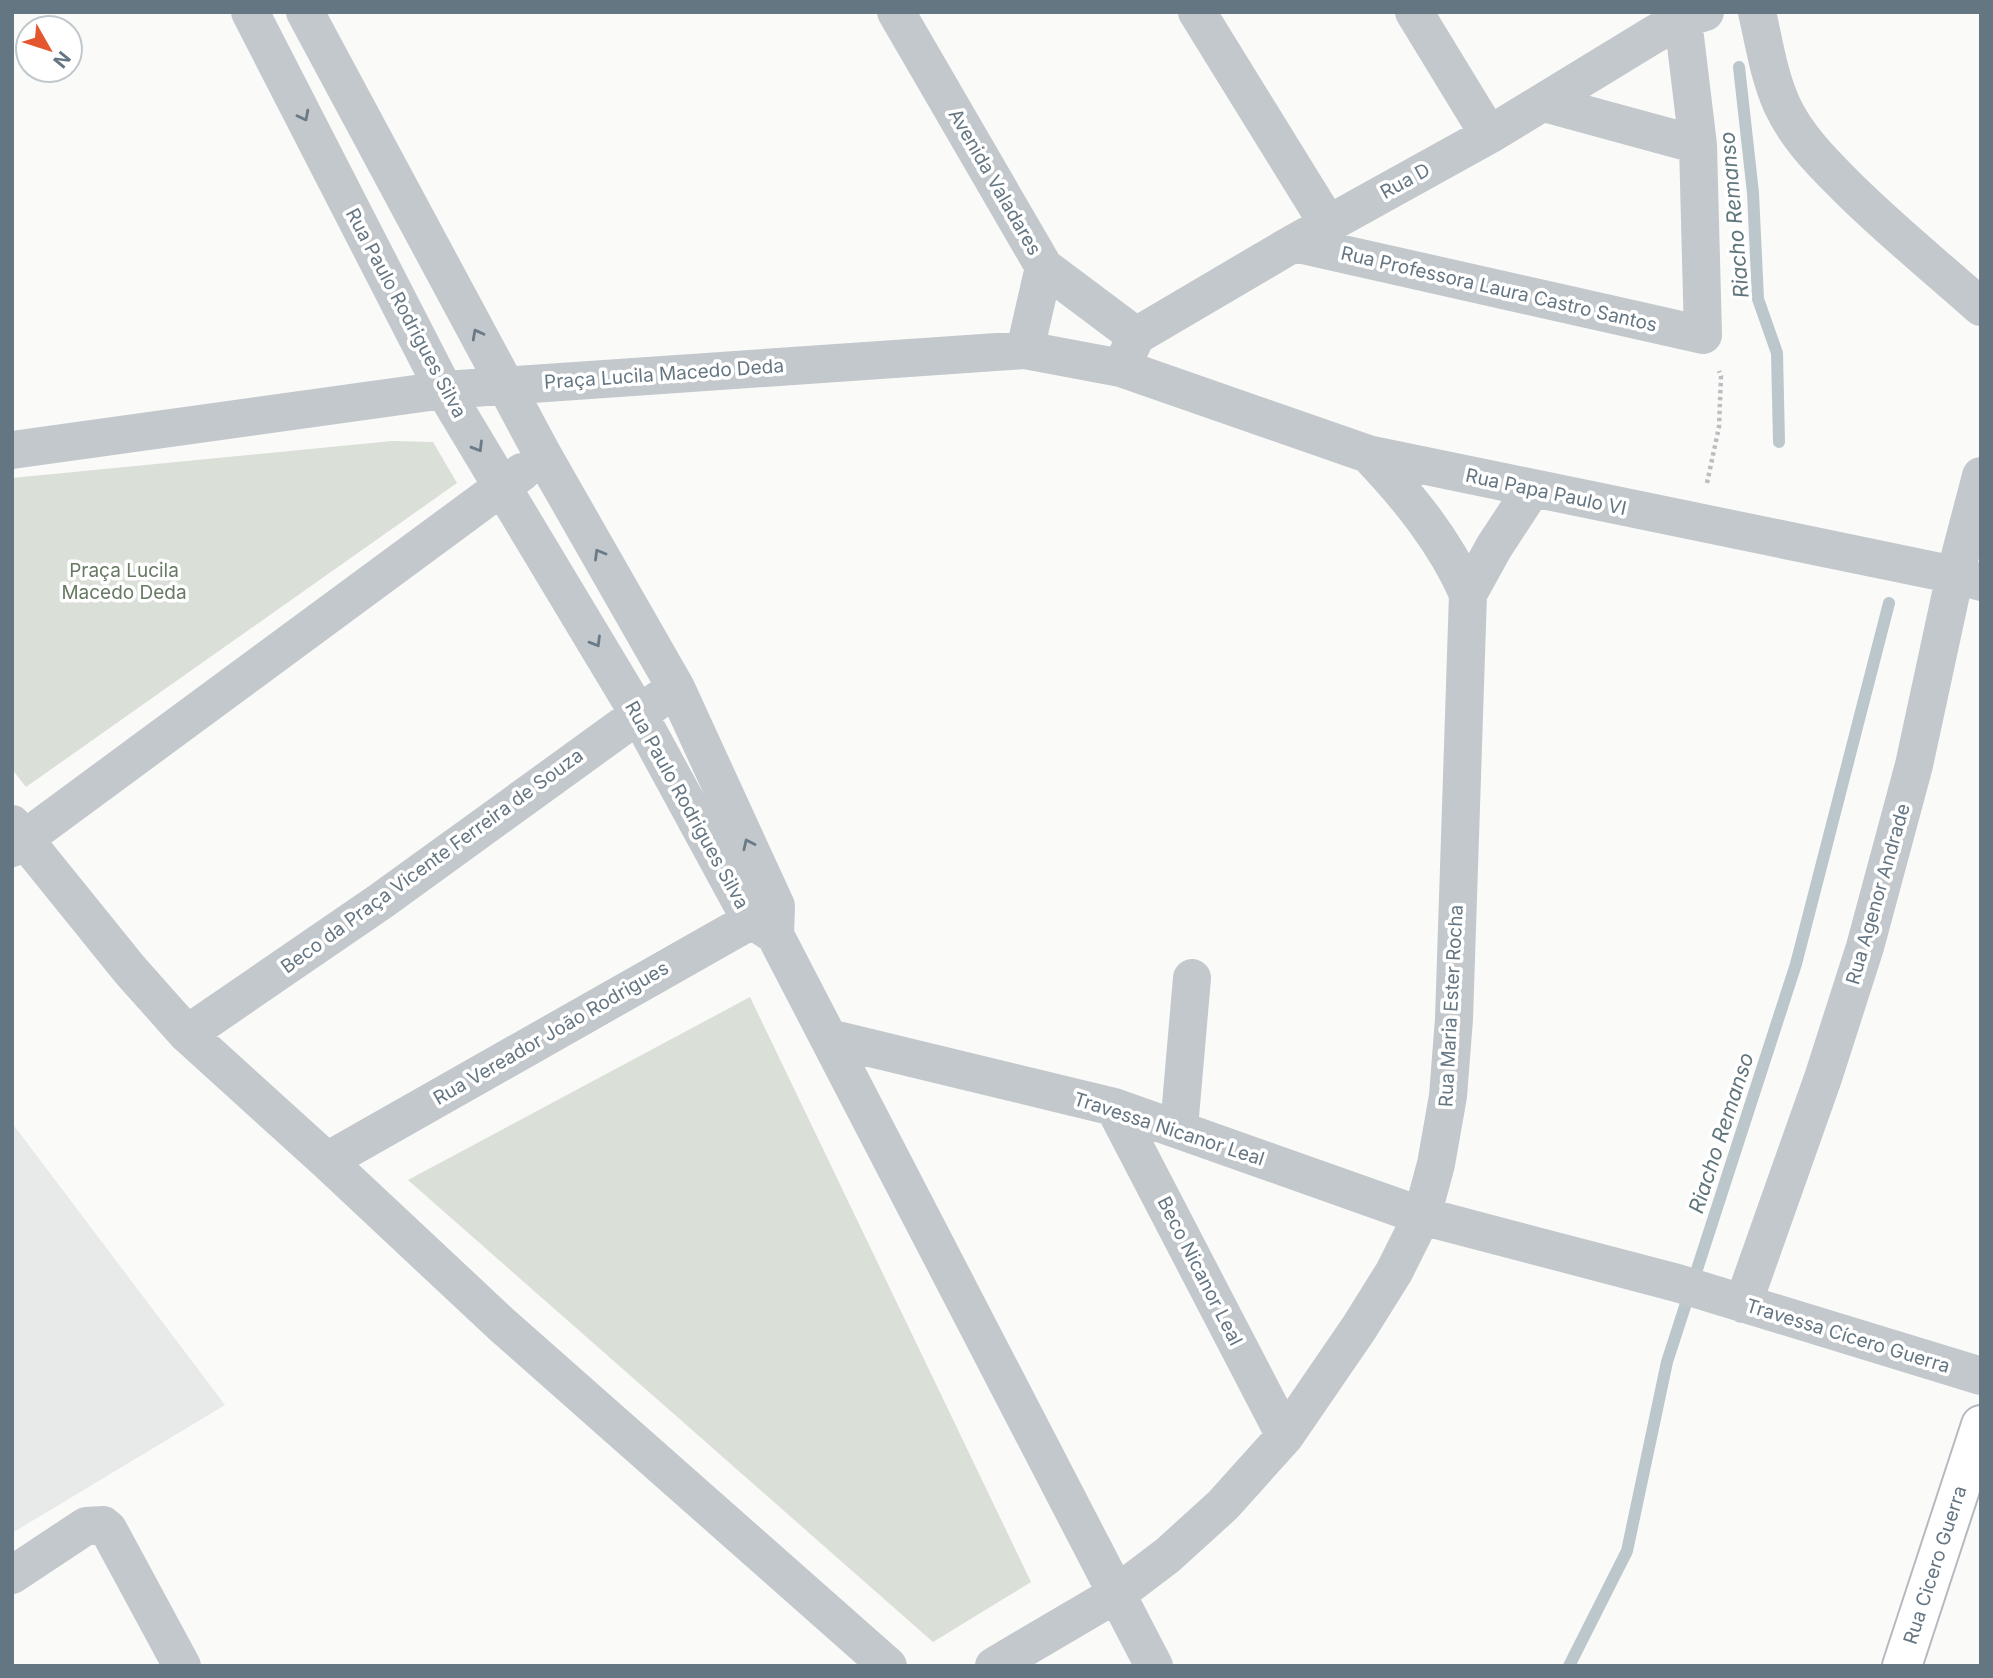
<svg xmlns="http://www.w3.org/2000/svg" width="1993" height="1678" font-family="Inter,sans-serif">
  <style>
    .built { fill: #e8e9e9 }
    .green { fill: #dadfd7 }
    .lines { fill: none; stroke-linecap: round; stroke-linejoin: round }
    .stream { stroke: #bbc7cb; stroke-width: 12 }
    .major-casing { stroke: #b5babe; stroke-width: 42 }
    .path { stroke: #bbbfc2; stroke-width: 4.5; stroke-dasharray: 3.5 3.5; stroke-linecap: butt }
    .minor { stroke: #c3c8cc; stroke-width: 38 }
    .major { stroke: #fff; stroke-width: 38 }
    .oneway { stroke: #6a7a87 }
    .labels { text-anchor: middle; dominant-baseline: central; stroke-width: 7; stroke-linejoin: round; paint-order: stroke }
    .street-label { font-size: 19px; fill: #657683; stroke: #fff }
    .park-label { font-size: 19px; fill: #687a64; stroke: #fff }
    .water-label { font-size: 21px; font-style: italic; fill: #60757c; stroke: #fff }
  </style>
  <rect width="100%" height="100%" fill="#fafaf8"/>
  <!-- built -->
  <path class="built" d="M12 1123 225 1405 12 1533Z"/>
  <!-- green -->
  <path class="green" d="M392 441 433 442 457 483 26 787 12 769V478Z
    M750 997 1031 1582 933 1642 408 1180Z"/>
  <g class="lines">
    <!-- stream -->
    <path class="stream" d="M1739 67 1753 193 1758 299 1777 353 1779 442
      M1569 1666 1627 1551 1667 1362 1796 964 1889 603"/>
    <defs>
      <path id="major" d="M1902 1666 1981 1425"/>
    </defs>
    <!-- major casing -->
    <use href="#major" class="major-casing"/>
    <!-- path -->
    <path class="path" d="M1707 483 1719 427 1721 376 1719 371"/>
    <!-- minor -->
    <path class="minor" d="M250 12 444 390 638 713 750 919 775 935
      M305 12 544 457 676 688 776 906 775 935 1154 1666
      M896 12 1044 267 1025 350
      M1197 12 1328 224
      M1414 12 1489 135
      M1757 12C1764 43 1769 76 1782 105 1796 135 1818 158 1841 181 1885 226 1934 265 1981 307
      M1544 103 1698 145
      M1294 243 1703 335 1698 145 1682 12
      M1044 267 1136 336
      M1121 368 1136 336 1294 243 1489 135 1653 35 1682 19 1705 12
      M12 450 444 390 1025 350 1121 368 1368 454 1955 575 1981 582
      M1368 454C1408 496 1445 541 1468 594
      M12 824 130 970 187 1034 327 1161 501 1324 888 1666
      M12 848 522 472
      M187 1034 381 901 660 699
      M829 1038 1114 1107 1422 1216 1677 1283 1981 1376
      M1114 1107 1285 1436
      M1179 1128 1192 978
      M327 1161 773 908
      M1743 1304 1823 1078 1865 947 1914 765 1955 575 1981 476
      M12 1575 86 1526 103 1525 108 1529 182 1666
      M994 1666 1118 1593 1168 1555 1223 1505 1285 1436 1359 1328 1394 1272 1422 1216 1436 1164 1448 1096 1454 1019 1468 594 1494 547 1532 489"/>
    <!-- major -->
    <use href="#major" class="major"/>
  </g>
  <!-- one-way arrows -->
  <defs><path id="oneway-chevron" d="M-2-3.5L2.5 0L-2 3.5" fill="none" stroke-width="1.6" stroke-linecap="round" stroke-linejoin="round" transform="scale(1.75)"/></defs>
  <g class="oneway">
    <use href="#oneway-chevron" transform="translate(304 116) rotate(63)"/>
    <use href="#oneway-chevron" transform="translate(477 334) rotate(-118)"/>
    <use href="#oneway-chevron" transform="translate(478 447) rotate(59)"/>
    <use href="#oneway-chevron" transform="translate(599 554) rotate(-120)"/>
    <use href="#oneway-chevron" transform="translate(596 642) rotate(59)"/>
    <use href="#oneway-chevron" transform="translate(748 844) rotate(-115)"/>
  </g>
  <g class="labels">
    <!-- street labels -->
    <g class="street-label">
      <text transform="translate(1405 181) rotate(-29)">Rua D</text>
      <text transform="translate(995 182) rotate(60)">Avenida Valadares</text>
      <text transform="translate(1499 289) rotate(13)">Rua Professora Laura Castro Santos</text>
      <text transform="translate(406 313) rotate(62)">Rua Paulo Rodrigues Silva</text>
      <text transform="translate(664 374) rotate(-4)">Praça Lucila Macedo Deda</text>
      <text transform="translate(1546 492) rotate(12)">Rua Papa Paulo VI</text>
      <text transform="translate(687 805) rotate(61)">Rua Paulo Rodrigues Silva</text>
      <text transform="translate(432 861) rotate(-36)">Beco da Praça Vicente Ferreira de Souza</text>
      <text transform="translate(1878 894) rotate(-74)">Rua Agenor Andrade</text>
      <text transform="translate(1451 1006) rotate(-87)">Rua Maria Ester Rocha</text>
      <text transform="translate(551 1033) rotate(-30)">Rua Vereador João Rodrigues</text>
      <text transform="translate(1169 1129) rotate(18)">Travessa Nicanor Leal</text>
      <text transform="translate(1200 1271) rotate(63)">Beco Nicanor Leal</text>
      <text transform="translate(1848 1336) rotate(17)">Travessa Cícero Guerra</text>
      <text transform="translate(1935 1565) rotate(-72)">Rua Cicero Guerra</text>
    </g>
    <!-- park labels -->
    <g class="park-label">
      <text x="124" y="570">Praça Lucila<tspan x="124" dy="22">Macedo Deda</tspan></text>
    </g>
    <!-- water labels -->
    <g class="water-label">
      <text transform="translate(1734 215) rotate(-95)">Riacho Remanso</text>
      <text transform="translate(1721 1133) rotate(-72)">Riacho Remanso</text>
    </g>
  </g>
  <!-- border -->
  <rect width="1993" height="1678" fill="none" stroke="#657683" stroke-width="28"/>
  <!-- north arrow -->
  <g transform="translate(49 49) rotate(129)"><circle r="33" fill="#ffffff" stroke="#c1c8cd" stroke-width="2"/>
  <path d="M0-5L12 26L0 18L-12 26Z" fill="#e4572e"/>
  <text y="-10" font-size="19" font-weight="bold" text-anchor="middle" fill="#657683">N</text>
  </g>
</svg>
